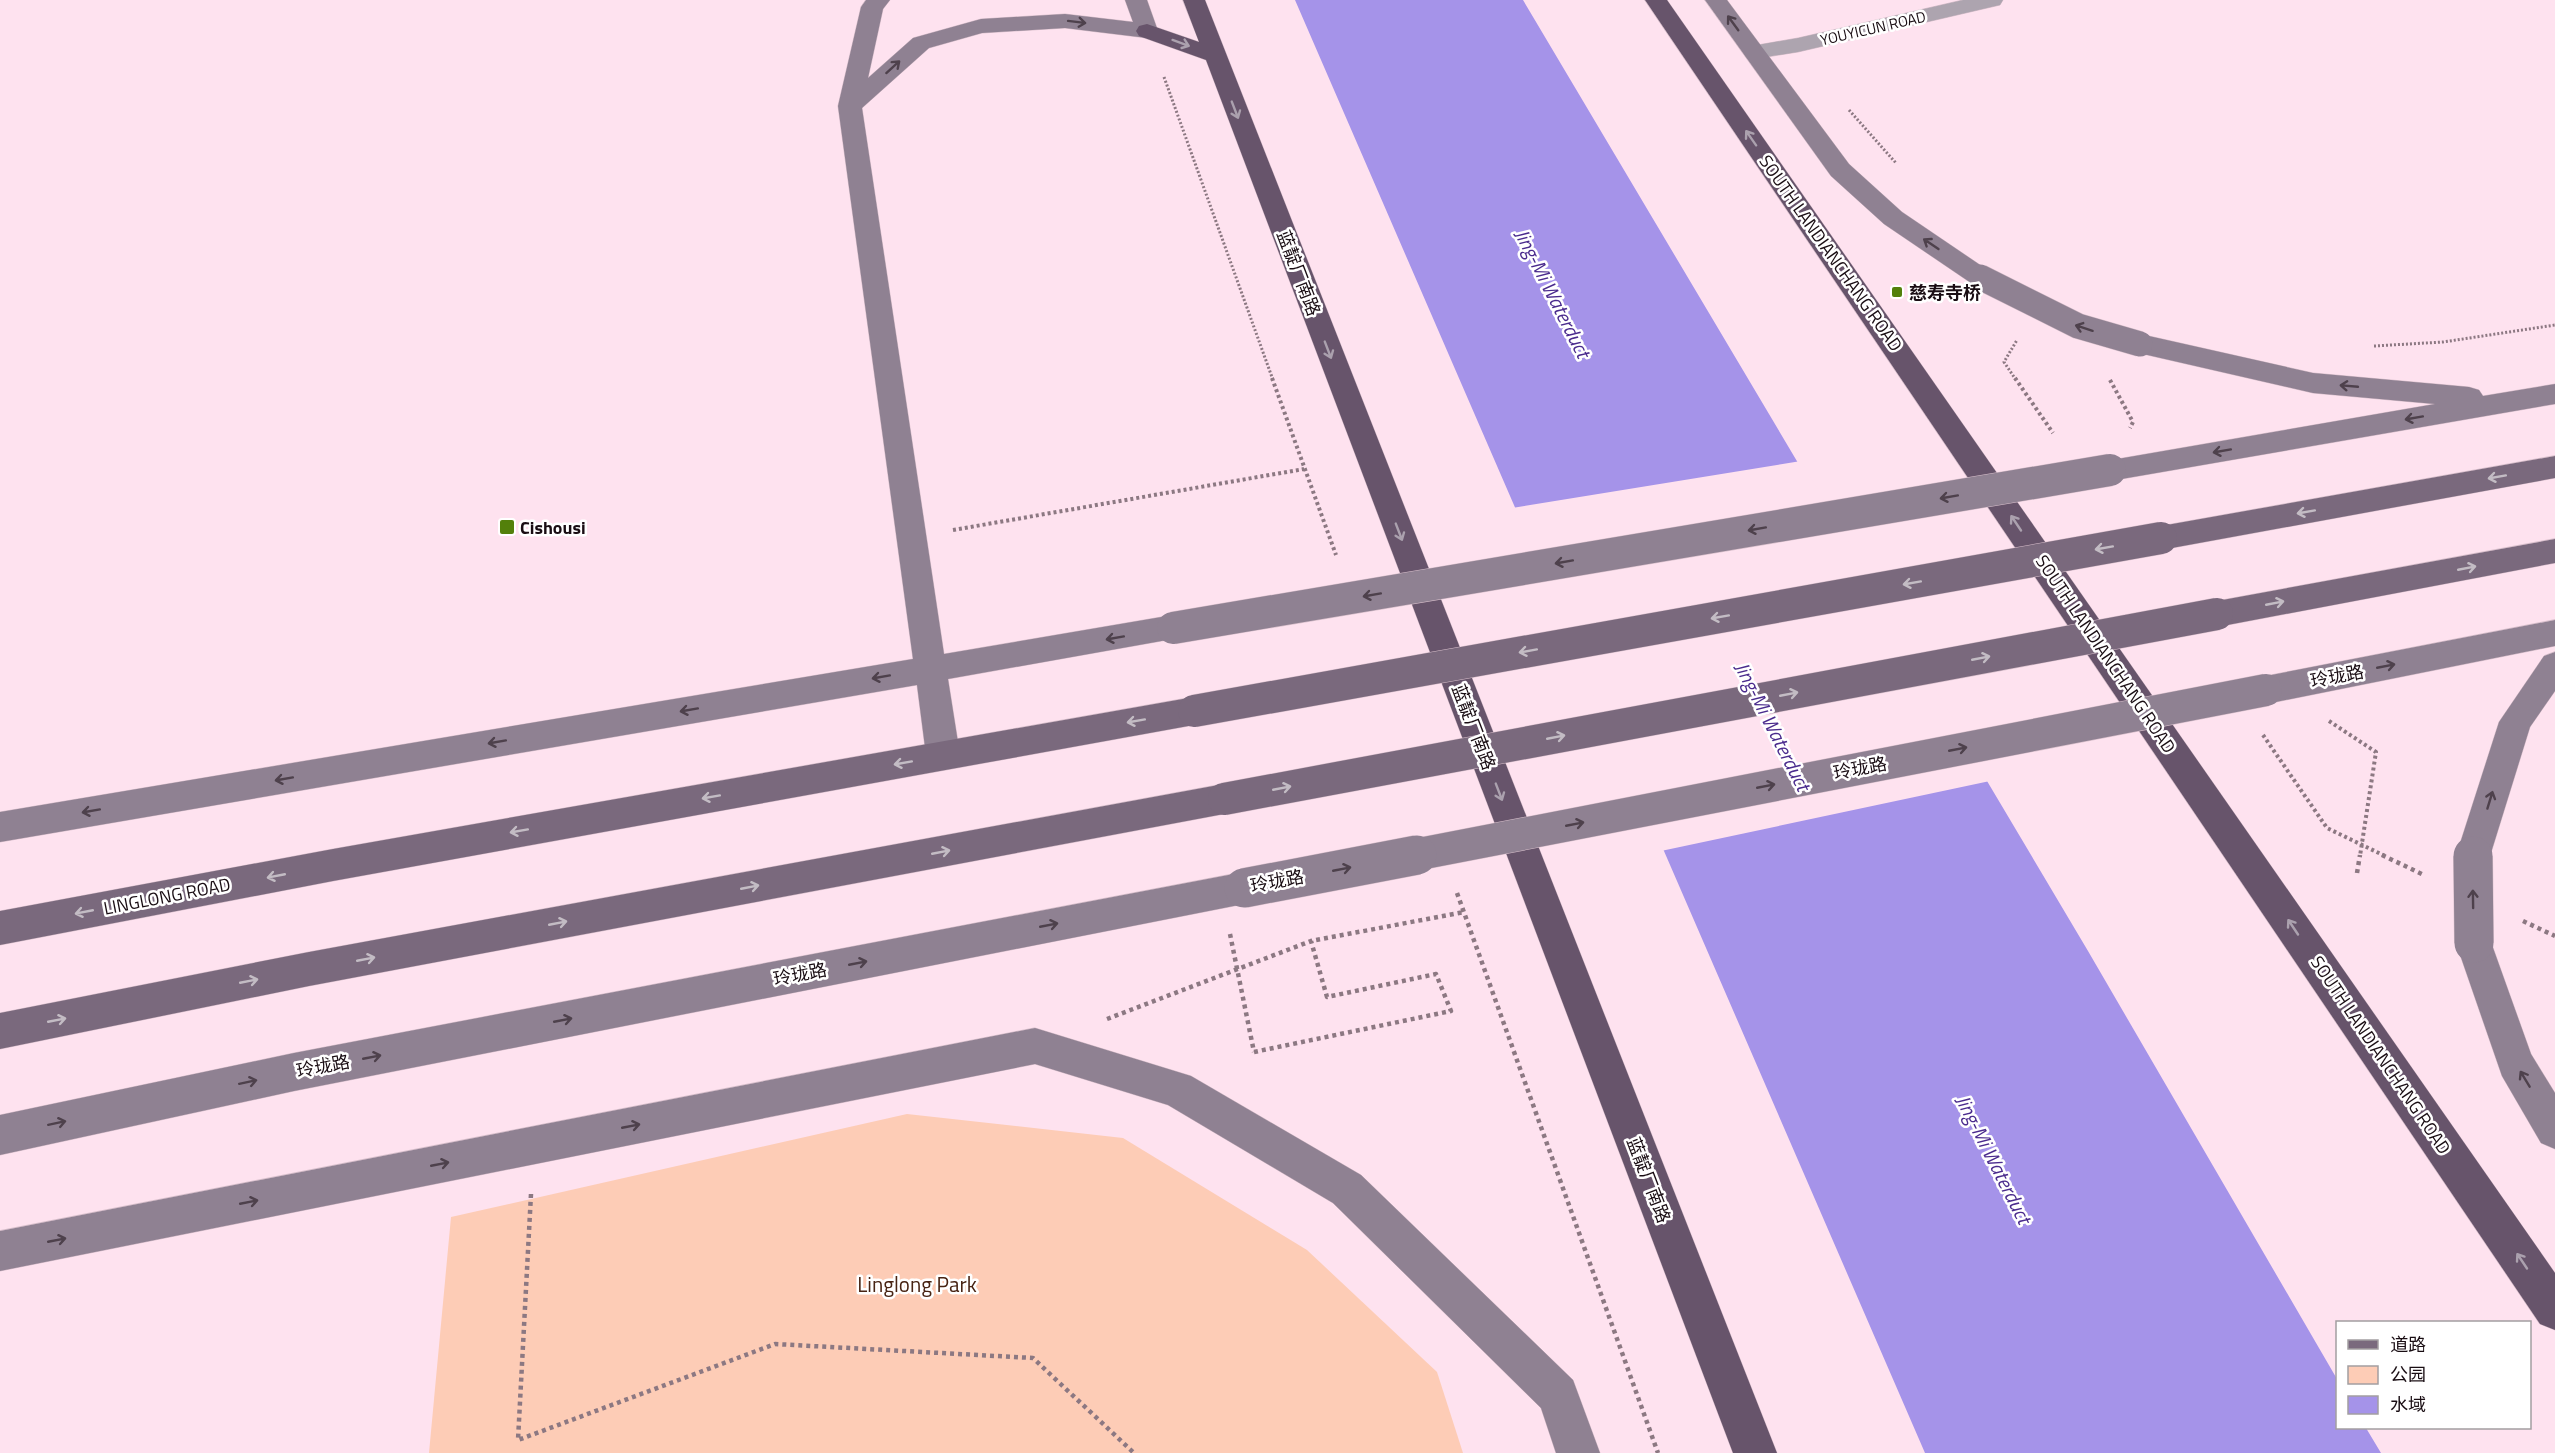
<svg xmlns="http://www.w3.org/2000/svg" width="2555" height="1453" font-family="'Titillium Web','Noto Sans SC',sans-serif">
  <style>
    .green { fill: #fdccb6 }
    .water { fill: #a593e9 }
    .pier { fill: #fee2ef }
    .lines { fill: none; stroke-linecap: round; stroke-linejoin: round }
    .street-casing { stroke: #d9c0cc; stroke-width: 1 }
    .secondary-casing { stroke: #d9c0cc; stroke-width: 1 }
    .primary-casing { stroke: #d9c0cc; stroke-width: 1 }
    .highway-casing { stroke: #d9c0cc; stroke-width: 1 }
    .path-far2 { stroke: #8c7882; stroke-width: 3; stroke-dasharray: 2 2; stroke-linecap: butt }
    .path-far1 { stroke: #8c7882; stroke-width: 4; stroke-dasharray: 3 3; stroke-linecap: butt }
    .path { stroke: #8c7882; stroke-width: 4.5; stroke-dasharray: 4 4; stroke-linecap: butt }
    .street { fill: #ada4af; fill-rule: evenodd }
    .secondary { fill: #8f8192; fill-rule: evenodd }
    .primary { fill: #7a697d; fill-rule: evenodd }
    .highway { fill: #67546b; fill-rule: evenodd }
    .secondary-bridge-far2-casing { stroke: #d9c0cc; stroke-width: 26; stroke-linecap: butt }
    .secondary-bridge-far1-casing { stroke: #d9c0cc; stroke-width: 33; stroke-linecap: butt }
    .secondary-bridge-casing { stroke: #d9c0cc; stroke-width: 40; stroke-linecap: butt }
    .primary-bridge-casing { stroke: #d9c0cc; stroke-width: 33; stroke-linecap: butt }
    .path-bridge { stroke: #8c7882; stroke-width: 4.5; stroke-dasharray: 4 4; stroke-linecap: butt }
    .secondary-bridge-far2 { stroke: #8f8192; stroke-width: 25 }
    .secondary-bridge-far1 { stroke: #8f8192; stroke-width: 32 }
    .secondary-bridge { stroke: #8f8192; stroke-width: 39 }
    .primary-bridge { stroke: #7a697d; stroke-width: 32 }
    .oneway { stroke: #4e414c }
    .oneway2 { stroke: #aba1ae }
    .oneway3 { stroke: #c3bcc4 }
    .poi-dot { fill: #53800b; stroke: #fff; stroke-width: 2 }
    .labels { text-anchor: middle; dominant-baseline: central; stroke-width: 5; stroke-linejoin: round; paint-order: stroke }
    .far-street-label { font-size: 15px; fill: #190d13; stroke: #fff }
    .street-label { font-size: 18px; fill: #190d13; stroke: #fff }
    .poi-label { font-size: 18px; font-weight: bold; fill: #190d13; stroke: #fff; text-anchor: start }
    .water-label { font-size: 20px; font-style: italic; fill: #4a2b8d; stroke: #fff }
    .near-park-label { font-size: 21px; fill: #482413; stroke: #fff }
  </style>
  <rect width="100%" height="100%" fill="#fee2ef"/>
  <!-- green -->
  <path class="green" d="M907 1114 1123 1138 1307 1250 1437 1372 1463 1453H429L451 1217Z"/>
  <!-- water -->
  <path class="water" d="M1295 0H1523L2088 951 2337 1379 2338 1428H2366L2381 1453H1925Z"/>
  <!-- pier -->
  <path class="pier" d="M1801 461 1990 781 1661 851 1512 508Z"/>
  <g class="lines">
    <defs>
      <path id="street" d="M1963 0H2003L2000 5 1798 52 1754 59 1746 57 1743 52 1746 47 1798 38Z"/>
      <path id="secondary" d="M866 0H890L883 9 868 78 913 38 981 19 1065 14 1133 22 1125 0H1147L1158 31 1155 36 1147 38 1065 28 982 33 929 48 862 108 944 654 1173 615 1184 619 1189 628 1184 637 948 679 960 755 955 765 943 769 931 765 926 755 917 685 0 842V812L913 659 838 106 861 7Z
        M1705 0H1727L1849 164 1902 212 1989 271 1993 277 1989 283 1980 286 1971 283 1884 224 1831 176Z
        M2140 334 2313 373 2469 387 2479 390 2483 396 2555 384V404L2110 481 2100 478 2095 470 2100 462 2435 404 2313 393 2130 351 2126 344 2130 337Z
        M2555 620V646L2266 704 2255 700 2250 690 2255 680 2266 676Z
        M2555 652V691L2530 727 2490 856 2485 867 2473 872 2461 867 2456 856 2499 722 2544 656Z
        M1244 872 1257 877 1262 888 1257 899 1244 904 294 1091 0 1155V1115L294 1053Z
        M2474 926 2487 931 2531 1054 2555 1093V1149L2541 1143 2502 1076 2456 943 2461 931Z
        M1035 1028 1191 1076 1361 1175 1573 1380 1600 1453H1556L1541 1408 1333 1203 1168 1105 1035 1064 0 1271V1231Z"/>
      <path id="primary" d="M2555 456V478L2161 550 2150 546 2146 538 2150 530 2161 526Z
        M2555 539V563L2217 627 2206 623 2201 614 2206 605 2217 601Z
        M1194 697 1206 701 1210 711 1206 721 1194 725 333 881 0 945V911L333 849Z
        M1224 784 1236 788 1241 799 1236 810 1224 814 309 986 0 1049V1013L309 952Z"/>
      <path id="highway" d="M1183 0H1205L1777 1453H1733L1206 60 1139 36 1136 31 1139 26 1147 24 1199 42Z
        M1645 0H1667L2555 1273V1330L2540 1324Z"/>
    </defs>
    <!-- street casing -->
    <use href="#street" class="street-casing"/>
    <!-- secondary casing -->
    <use href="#secondary" class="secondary-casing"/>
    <!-- primary casing -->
    <use href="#primary" class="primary-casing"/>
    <!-- highway casing -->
    <use href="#highway" class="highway-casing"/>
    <!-- path-far2 -->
    <path class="path-far2" d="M1164 77 1273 380
      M1849 110 1896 163
      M2374 346 2443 342 2555 325
      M2016 380 2004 362 2017 340"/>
    <!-- path-far1 -->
    <path class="path-far1" d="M1272 378 1336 555
      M2015 378 2053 433
      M2110 380 2133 422 2130 428
      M953 530 1304 469
      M2329 721 2376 752 2360 856
      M2263 735 2327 828 2385 856"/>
    <!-- path -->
    <path class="path" d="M2382 855 2424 875
      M2357 873 2360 855
      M1457 893 1658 1453
      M2523 921 2555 936
      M1107 1019 1311 941
      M1254 1052 1451 1011 1436 974 1327 997 1311 941 1464 912
      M531 1194 518 1440 775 1344 1033 1358 1134 1453"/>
    <!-- street -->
    <use href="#street" class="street"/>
    <!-- secondary -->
    <use href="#secondary" class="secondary"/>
    <!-- primary -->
    <use href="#primary" class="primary"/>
    <!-- highway -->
    <use href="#highway" class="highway"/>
    <defs>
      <path id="secondary-bridge-far2" d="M1980 277 2078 326 2140 344"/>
      <path id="secondary-bridge-far1" d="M1173 628 2110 470
        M1409 856 2266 690"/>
      <path id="secondary-bridge" d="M2473 856 2474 943
        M1244 888 1417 855"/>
      <path id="primary-bridge" d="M1194 711 2161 538
        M1224 799 2217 614"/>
    </defs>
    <!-- secondary-bridge-far2 casing -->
    <use href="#secondary-bridge-far2" class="secondary-bridge-far2-casing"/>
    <!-- secondary-bridge-far1 casing -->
    <use href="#secondary-bridge-far1" class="secondary-bridge-far1-casing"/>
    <!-- secondary-bridge casing -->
    <use href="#secondary-bridge" class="secondary-bridge-casing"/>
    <!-- primary-bridge casing -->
    <use href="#primary-bridge" class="primary-bridge-casing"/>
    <!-- path-bridge -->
    <path class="path-bridge" d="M1230 934 1254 1052"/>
    <!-- secondary-bridge-far2 -->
    <use href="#secondary-bridge-far2" class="secondary-bridge-far2"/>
    <!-- secondary-bridge-far1 -->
    <use href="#secondary-bridge-far1" class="secondary-bridge-far1"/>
    <!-- secondary-bridge -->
    <use href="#secondary-bridge" class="secondary-bridge"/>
    <!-- primary-bridge -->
    <use href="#primary-bridge" class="primary-bridge"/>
  </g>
  <!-- one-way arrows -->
  <defs><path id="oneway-shaft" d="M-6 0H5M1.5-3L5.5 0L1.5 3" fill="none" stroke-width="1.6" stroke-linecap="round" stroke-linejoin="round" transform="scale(1.5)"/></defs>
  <g class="oneway">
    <use href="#oneway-shaft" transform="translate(1077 22) rotate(7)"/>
    <use href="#oneway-shaft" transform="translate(1733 23) rotate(-126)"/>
    <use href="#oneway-shaft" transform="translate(893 67) rotate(-42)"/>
    <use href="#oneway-shaft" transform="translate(1931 244) rotate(-146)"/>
    <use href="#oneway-shaft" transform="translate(2084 328) rotate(-162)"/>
    <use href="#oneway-shaft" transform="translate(2349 386) rotate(-175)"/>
    <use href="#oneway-shaft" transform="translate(2414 418) rotate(170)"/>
    <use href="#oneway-shaft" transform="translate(2222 451) rotate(170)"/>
    <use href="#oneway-shaft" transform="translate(1949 497) rotate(170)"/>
    <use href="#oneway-shaft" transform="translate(1757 529) rotate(170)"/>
    <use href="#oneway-shaft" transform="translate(1564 562) rotate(170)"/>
    <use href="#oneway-shaft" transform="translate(1372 595) rotate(170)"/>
    <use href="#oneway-shaft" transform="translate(1115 638) rotate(170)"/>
    <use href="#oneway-shaft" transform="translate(2386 666) rotate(-11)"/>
    <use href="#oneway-shaft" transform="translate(881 677) rotate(170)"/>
    <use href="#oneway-shaft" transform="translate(689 710) rotate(170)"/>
    <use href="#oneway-shaft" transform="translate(497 742) rotate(170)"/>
    <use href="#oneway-shaft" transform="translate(1958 749) rotate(-11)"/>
    <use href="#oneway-shaft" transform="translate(284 779) rotate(170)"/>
    <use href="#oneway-shaft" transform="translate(1766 786) rotate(-11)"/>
    <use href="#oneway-shaft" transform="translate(2490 800) rotate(-73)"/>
    <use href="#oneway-shaft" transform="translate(91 811) rotate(170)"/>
    <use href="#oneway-shaft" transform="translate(1575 824) rotate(-11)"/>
    <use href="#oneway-shaft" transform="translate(1342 869) rotate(-11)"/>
    <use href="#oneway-shaft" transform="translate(2473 899) rotate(-91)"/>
    <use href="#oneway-shaft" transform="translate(1049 925) rotate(-11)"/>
    <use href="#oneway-shaft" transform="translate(858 963) rotate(-11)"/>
    <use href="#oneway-shaft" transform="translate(563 1020) rotate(-11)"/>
    <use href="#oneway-shaft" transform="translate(372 1057) rotate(-11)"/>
    <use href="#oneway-shaft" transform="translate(2525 1079) rotate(-121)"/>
    <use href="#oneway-shaft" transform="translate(248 1082) rotate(-12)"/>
    <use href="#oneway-shaft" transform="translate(57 1123) rotate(-12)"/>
    <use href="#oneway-shaft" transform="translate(631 1126) rotate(-11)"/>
    <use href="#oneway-shaft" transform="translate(440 1164) rotate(-11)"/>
    <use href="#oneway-shaft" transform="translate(249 1202) rotate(-11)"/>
    <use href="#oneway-shaft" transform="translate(57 1240) rotate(-11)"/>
  </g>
  <g class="oneway2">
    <use href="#oneway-shaft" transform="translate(1181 43) rotate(20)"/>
    <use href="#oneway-shaft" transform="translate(1235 110) rotate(69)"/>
    <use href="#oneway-shaft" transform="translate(1751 138) rotate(-125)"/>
    <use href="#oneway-shaft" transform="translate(1328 350) rotate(69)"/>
    <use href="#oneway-shaft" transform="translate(2016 523) rotate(-124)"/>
    <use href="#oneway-shaft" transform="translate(1399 532) rotate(69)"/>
    <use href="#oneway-shaft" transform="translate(1499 792) rotate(69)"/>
    <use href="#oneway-shaft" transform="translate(2293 927) rotate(-124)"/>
    <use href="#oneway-shaft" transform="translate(2522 1261) rotate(-124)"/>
  </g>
  <g class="oneway3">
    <use href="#oneway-shaft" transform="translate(2497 477) rotate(170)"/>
    <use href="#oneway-shaft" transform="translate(2306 512) rotate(170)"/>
    <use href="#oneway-shaft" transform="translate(2104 548) rotate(170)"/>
    <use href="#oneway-shaft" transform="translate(2467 568) rotate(-11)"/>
    <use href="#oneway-shaft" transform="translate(1912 583) rotate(170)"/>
    <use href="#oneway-shaft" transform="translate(2275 603) rotate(-11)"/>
    <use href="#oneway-shaft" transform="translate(1720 617) rotate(170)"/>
    <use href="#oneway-shaft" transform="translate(1528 651) rotate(170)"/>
    <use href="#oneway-shaft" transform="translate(1981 658) rotate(-11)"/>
    <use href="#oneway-shaft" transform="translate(1789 694) rotate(-11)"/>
    <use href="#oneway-shaft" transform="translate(1136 721) rotate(170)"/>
    <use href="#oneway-shaft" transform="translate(1556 737) rotate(-11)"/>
    <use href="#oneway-shaft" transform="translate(903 763) rotate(170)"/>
    <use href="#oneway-shaft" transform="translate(1282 788) rotate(-11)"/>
    <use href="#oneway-shaft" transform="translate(711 797) rotate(170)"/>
    <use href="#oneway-shaft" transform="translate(519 831) rotate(170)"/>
    <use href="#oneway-shaft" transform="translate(941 852) rotate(-11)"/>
    <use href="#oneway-shaft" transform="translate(276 876) rotate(169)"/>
    <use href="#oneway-shaft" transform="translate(750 887) rotate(-11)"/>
    <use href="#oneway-shaft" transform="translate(84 912) rotate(169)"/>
    <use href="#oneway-shaft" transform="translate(558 923) rotate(-11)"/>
    <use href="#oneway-shaft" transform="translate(366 959) rotate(-11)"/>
    <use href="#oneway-shaft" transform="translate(249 981) rotate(-11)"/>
    <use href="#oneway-shaft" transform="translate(57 1020) rotate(-11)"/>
  </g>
  <!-- markers -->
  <g class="poi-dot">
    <rect x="1891" y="286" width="12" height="12" rx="3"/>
    <rect x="499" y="519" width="16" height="16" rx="3"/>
  </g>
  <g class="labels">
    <!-- far-street labels -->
    <g class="far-street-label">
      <text transform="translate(1873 28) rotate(-13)">YOUYICUN ROAD</text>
    </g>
    <!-- street labels -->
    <g class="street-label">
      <text transform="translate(1831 253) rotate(55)">SOUTH LANDIANCHANG ROAD</text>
      <text transform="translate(1299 273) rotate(69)">蓝靛厂南路</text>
      <text transform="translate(2106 654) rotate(56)">SOUTH LANDIANCHANG ROAD</text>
      <text transform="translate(2337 676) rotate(-11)">玲珑路</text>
      <text transform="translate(1474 727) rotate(69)">蓝靛厂南路</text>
      <text transform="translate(1860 768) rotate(-11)">玲珑路</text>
      <text transform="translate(1277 881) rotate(-11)">玲珑路</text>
      <text transform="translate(167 896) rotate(-11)">LINGLONG ROAD</text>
      <text transform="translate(800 974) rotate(-11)">玲珑路</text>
      <text transform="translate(2381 1055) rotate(56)">SOUTH LANDIANCHANG ROAD</text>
      <text transform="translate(323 1066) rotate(-11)">玲珑路</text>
      <text transform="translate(1649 1180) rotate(69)">蓝靛厂南路</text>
    </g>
    <!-- poi labels -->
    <g class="poi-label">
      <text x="1909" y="292">慈寿寺桥</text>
      <text x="520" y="527">Cishousi</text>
    </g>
    <!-- water labels -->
    <g class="water-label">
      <text transform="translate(1553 293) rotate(63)">Jing-Mi Waterduct</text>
      <text transform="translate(1773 726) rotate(63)">Jing-Mi Waterduct</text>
      <text transform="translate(1994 1159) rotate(63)">Jing-Mi Waterduct</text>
    </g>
    <!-- near-park labels -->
    <g class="near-park-label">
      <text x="917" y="1284">Linglong Park</text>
    </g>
  </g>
  <!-- legend -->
  <rect x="2336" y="1321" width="195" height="108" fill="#ffffff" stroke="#a39ea1" stroke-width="1.5"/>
  <rect x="2348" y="1340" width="30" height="9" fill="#7a697d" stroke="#a39ea1" stroke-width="1.5"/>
  <text x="2390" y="1351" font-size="18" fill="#190d13">道路</text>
  <rect x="2348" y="1366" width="30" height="18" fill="#fdccb6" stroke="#a39ea1" stroke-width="1.5"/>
  <text x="2390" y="1381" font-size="18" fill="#190d13">公园</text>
  <rect x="2348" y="1396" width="30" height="18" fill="#a593e9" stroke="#a39ea1" stroke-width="1.5"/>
  <text x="2390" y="1411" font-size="18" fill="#190d13">水域</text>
</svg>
